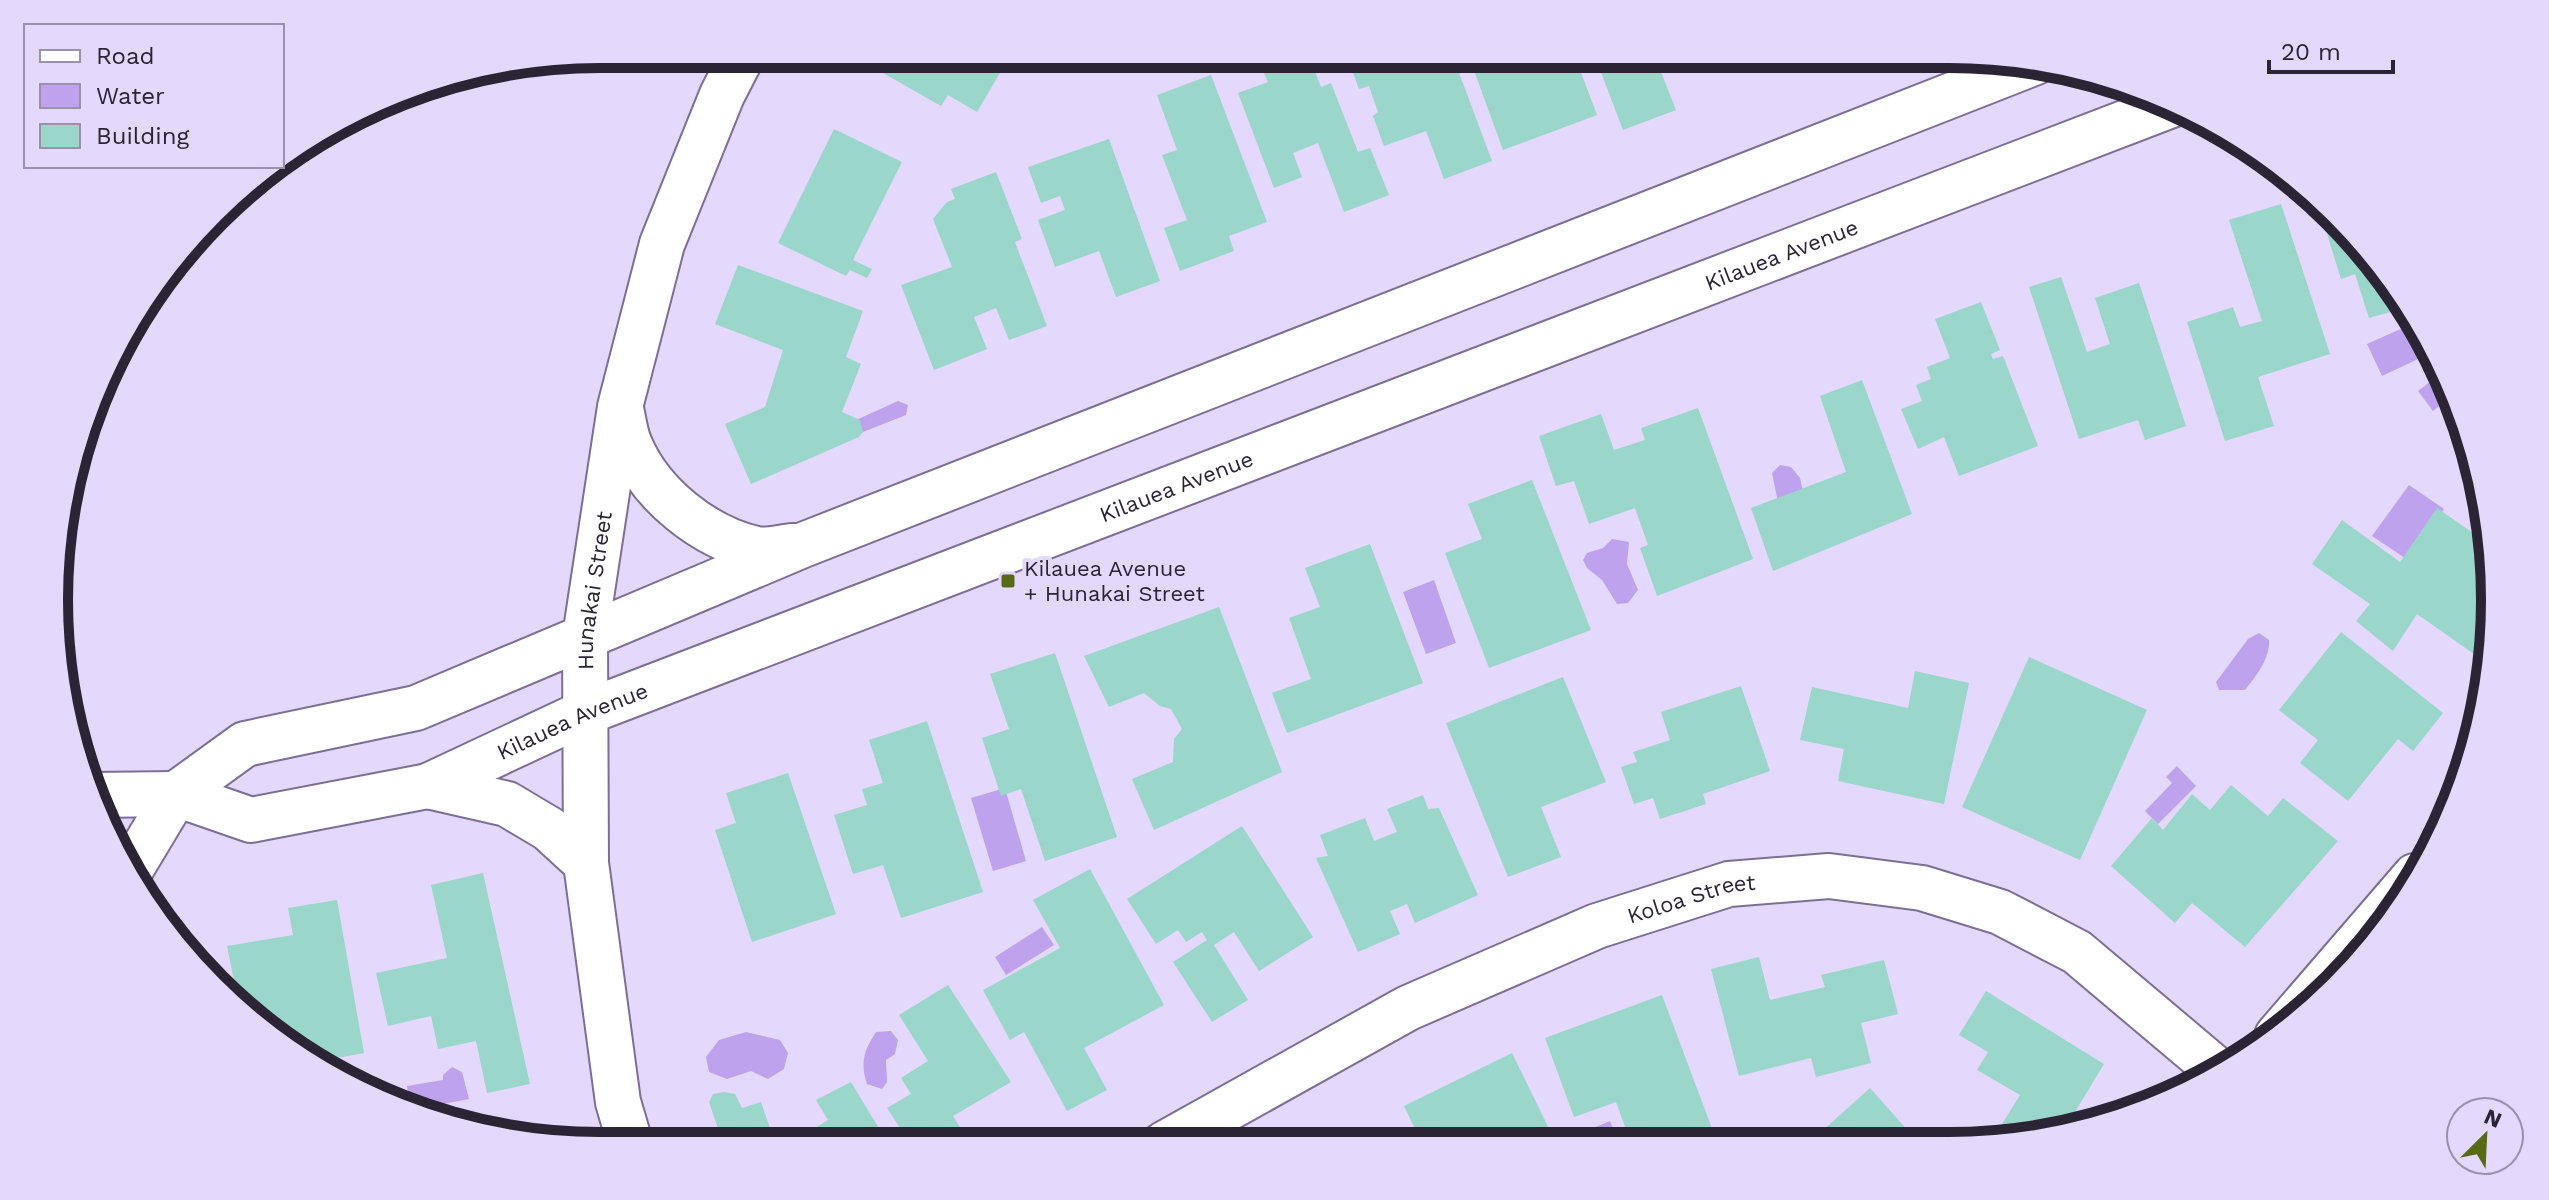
<svg xmlns="http://www.w3.org/2000/svg" width="2549" height="1200" font-family="'Work Sans',sans-serif">
  <style>
    .water { fill: #bea2ee }
    .building { fill: #9ad6ca }
    .lines { fill: none; stroke-linecap: round; stroke-linejoin: round }
    .minor-casing { stroke: #7d6e96; stroke-width: 48 }
    .minor { stroke: #fff; stroke-width: 44 }
    .poi-dot { fill: #596a15; stroke: #e4d8fc; stroke-width: 3 }
    .labels { text-anchor: middle; dominant-baseline: central; stroke-width: 8; stroke-linejoin: round; paint-order: stroke }
    .street-label { font-size: 22px; fill: #2a2435; stroke: #e4d8fc }
    .poi-label { font-size: 22px; fill: #2a2435; stroke: #e4d8fc; text-anchor: start }
    .rim { fill: none; stroke: #2a2435; stroke-width: 10 }
  </style>
  <rect width="100%" height="100%" fill="#e4d8fc"/>
  <!-- water -->
  <path class="water" d="M2416 322 2433 352 2382 376 2367 344Z
    M2443 372 2454 394 2433 411 2418 391Z
    M898 401 908 405 906 415 858 434 854 421Z
    M1780 465 1791 467 1800 478 1803 492 1780 512 1772 473Z
    M2409 485 2444 509 2408 560 2372 536Z
    M1612 539 1629 542 1627 564 1638 590 1628 603 1617 604 1602 580 1587 568 1583 560 1587 553 1603 548Z
    M1434 580 1456 643 1426 654 1403 592Z
    M2259 633 2269 640C2270 659 2256 676 2245 690H2219L2216 682 2248 639Z
    M2177 766 2196 786 2158 824 2145 811 2172 783 2166 777Z
    M1005 788 1026 861 993 871 971 798Z
    M1042 927 1054 945 1006 975 995 957Z
    M891 1031 898 1040 895 1054 886 1060 887 1082 882 1089 867 1084C860 1063 864 1050 876 1032Z
    M746 1032 780 1040 788 1053 784 1069 768 1079 751 1071 727 1079 709 1072 706 1057 719 1040Z
    M452 1067 462 1072 469 1099 411 1110 407 1086 443 1080V1075Z
    M1610 1121 1619 1143H1591L1586 1131Z"/>
  <!-- building -->
  <path class="building" d="M885 54H1011L977 112 948 95 941 106 883 73 892 58Z
    M1302 54H1308L1321 87 1331 83 1358 152 1370 148 1389 195 1344 212 1318 143 1293 153 1302 177 1274 188 1238 93 1268 82 1262 69Z
    M1363 54H1452L1492 161 1444 179 1426 131 1384 146 1373 116 1378 112 1369 86 1359 89 1348 59Z
    M1468 54H1574L1597 115 1503 150Z
    M1594 54H1654L1676 110 1623 130Z
    M1722 54H1760L1727 68Z
    M1211 75 1267 222 1229 236 1234 251 1180 271 1164 228 1187 220 1162 155 1177 150 1157 95Z
    M834 129 902 162 853 260 872 269 867 278 850 270 846 276 778 243Z
    M1109 139 1160 281 1116 297 1099 251 1055 267 1038 220 1065 210 1060 196 1041 203 1028 167Z
    M996 172 1022 239 1015 242 1047 326 1009 340 996 308 974 317 987 349 934 370 901 285 952 267 933 219 947 202 955 199 951 189Z
    M2316 198 2335 214 2408 307 2369 318 2355 274 2341 279Z
    M2281 204 2330 354 2258 377 2274 426 2225 441 2187 322 2233 307 2240 327 2262 321 2229 220Z
    M738 265 863 311 846 357 861 364 842 412 860 420 863 432 859 437 751 484 725 424 765 407 783 350 715 324Z
    M2061 277 2087 352 2110 344 2095 298 2139 283 2186 426 2145 440 2138 420 2079 439 2029 287Z
    M1981 302 2000 350 1991 354 1993 359 2003 356 2038 446 1959 476 1944 437 1918 449 1901 409 1922 401 1916 385 1931 379 1927 367 1950 358 1935 319Z
    M1862 380 1912 514 1773 571 1751 508 1846 472 1820 396Z
    M1698 408 1753 559 1657 596 1640 548 1648 545 1635 508 1589 524 1574 481 1556 486 1539 436 1601 414 1614 450 1645 440 1641 428Z
    M2473 455 2476 465 2481 481 2470 472Z
    M1532 480 1591 630 1489 668 1445 553 1482 539 1468 504Z
    M2437 508 2483 540 2488 532 2495 600 2491 645 2481 659 2417 614 2393 651 2356 621 2370 604 2312 564 2342 520 2400 562Z
    M1370 544 1423 683 1287 733 1272 693 1311 679 1289 618 1320 607 1305 568Z
    M1219 607 1282 772 1154 830 1132 779 1173 762 1174 739 1182 729 1171 709 1160 706 1144 693 1109 707 1084 656Z
    M2341 632 2443 713 2413 751 2398 739 2348 801 2300 763 2318 740 2279 710Z
    M1055 653 1117 837 1045 861 1021 789 1001 796 982 738 1009 729 990 674Z
    M2029 657 2147 710 2080 860 1962 807Z
    M1915 671 1969 683 1944 804 1838 781 1844 749 1800 740 1812 687 1908 708Z
    M1563 677 1606 782 1541 807 1561 857 1508 877 1446 723Z
    M1741 686 1770 771 1703 794 1706 804 1660 819 1653 798 1634 804 1621 767 1637 762 1633 752 1670 740 1661 712Z
    M927 721 983 892 901 918 883 865 853 874 834 815 867 805 862 789 883 783 869 740Z
    M788 773 836 914 752 942 715 830 736 823 726 793Z
    M2231 785 2268 816 2283 798 2338 841 2245 947 2192 903 2175 923 2111 866 2152 818 2163 830 2192 794 2210 810Z
    M1423 795 1428 809 1439 808 1478 895 1415 923 1407 904 1390 911 1400 934 1358 952 1316 858 1328 856 1320 835 1365 818 1374 841 1397 832 1387 809Z
    M1242 826 1313 937 1259 971 1234 932 1214 945 1248 1000 1212 1022 1173 962 1207 940 1202 932 1186 942 1178 930 1156 944 1127 899Z
    M1090 869 1164 1005 1084 1048 1107 1090 1067 1111 1024 1032 1010 1040 983 990 1060 948 1033 900Z
    M483 873 530 1084 487 1093 476 1041 438 1049 431 1016 388 1026 376 973 447 958 431 885Z
    M337 900 364 1053 321 1061 240 1010 227 946 293 935 288 908Z
    M1759 957 1770 1000 1825 987 1821 975 1884 960 1898 1014 1861 1023 1871 1063 1816 1077 1811 1058 1739 1076 1711 969Z
    M948 985 1011 1082 953 1116 971 1145H911L887 1108 911 1094 901 1078 928 1061 899 1015Z
    M1986 991 2104 1064 2064 1130 2021 1141H2013L1997 1132 2020 1095 1977 1070 1988 1052 1959 1035Z
    M1662 995 1717 1142 1631 1143 1616 1102 1574 1117 1545 1038Z
    M1512 1053 1556 1143H1422L1404 1106Z
    M851 1082 889 1145 724 1146 709 1102 713 1094 724 1092 735 1094 742 1108 761 1102 770 1128 802 1136 828 1120 816 1100Z
    M1870 1088 1918 1142H1810Z"/>
  <g class="lines">
    <defs>
      <g id="minor">
        <path d="M621 409C624 421 625 434 630 445 651 495 704 537 756 549 767 551 781 547 793 546"/>
        <path d="M428 786 507 804 549 829 586 863"/>
        <path id="s1" d="M92 795 176 794 251 820 428 786 584 713 2174 104"/>
        <path d="M128 874 176 794 245 744 416 708 803 545 2036 62"/>
        <path d="M2277 1036 2415 876"/>
        <path id="s2" d="M1164 1144 1408 1008 1597 926 1729 884 1829 876 1922 888 2000 912 2077 952 2217 1070"/>
        <path id="s3" d="M631 1146 618 1102 586 863 585 637 620 407 662 244 722 95 743 54"/>
      </g>
    </defs>
    <!-- minor casing -->
    <use href="#minor" class="minor-casing"/>
    <!-- minor -->
    <use href="#minor" class="minor"/>
  </g>
  <!-- markers -->
  <rect class="poi-dot" x="1000" y="573" width="16" height="16" rx="4"/>
  <g class="labels">
    <!-- street labels -->
    <g class="street-label">
      <text stroke="none"><textPath href="#s1" startOffset="1798">Kilauea Avenue</textPath></text>
      <text stroke="none"><textPath href="#s1" startOffset="1150">Kilauea Avenue</textPath></text>
      <text stroke="none"><textPath href="#s3" startOffset="560">Hunakai Street</textPath></text>
      <text stroke="none"><textPath href="#s1" startOffset="502">Kilauea Avenue</textPath></text>
      <text stroke="none"><textPath href="#s2" startOffset="584">Koloa Street</textPath></text>
    </g>
    <!-- poi labels -->
    <g class="poi-label">
      <text x="1024" y="568">Kilauea Avenue<tspan x="1024" dy="25">+ Hunakai Street</tspan></text>
    </g>
  </g>
  <!-- crop -->
  <path d="M0 0H2549V1200H0ZM600 68H1949A532 532 0 0 1 2481 600V600A532 532 0 0 1 1949 1132H600A532 532 0 0 1 68 600V600A532 532 0 0 1 600 68Z" fill="#e4d8fc" fill-rule="evenodd"/>
  <path class="rim" d="M600 68H1949A532 532 0 0 1 2481 600V600A532 532 0 0 1 1949 1132H600A532 532 0 0 1 68 600V600A532 532 0 0 1 600 68Z"/>
  <!-- legend -->
  <rect x="24" y="24" width="260" height="144" fill="#e4d8fc" stroke="#9a90ac" stroke-width="2"/>
  <rect x="40" y="50" width="40" height="12" fill="#ffffff" stroke="#9a90ac" stroke-width="2"/>
  <text x="96" y="64" font-size="24" fill="#2a2435">Road</text>
  <rect x="40" y="84" width="40" height="24" fill="#bea2ee" stroke="#9a90ac" stroke-width="2"/>
  <text x="96" y="104" font-size="24" fill="#2a2435">Water</text>
  <rect x="40" y="124" width="40" height="24" fill="#9ad6ca" stroke="#9a90ac" stroke-width="2"/>
  <text x="96" y="144" font-size="24" fill="#2a2435">Building</text>
  <!-- north arrow -->
  <g transform="translate(2485 1136) rotate(24)"><circle r="38" fill="#e4d8fc" stroke="#9a90ac" stroke-width="2"/>
  <path d="M0-6L14 30L0 20L-14 30Z" fill="#596a15"/>
  <text y="-12" font-size="22" font-weight="bold" text-anchor="middle" fill="#2a2435">N</text>
  </g>
  <!-- scale -->
  <path d="M2269 60v12h124v-12" fill="none" stroke="#2a2435" stroke-width="4"/>
  <text x="2281" y="60" font-size="24" fill="#2a2435" stroke="#e4d8fc" stroke-width="6" paint-order="stroke">20 m</text>
</svg>
